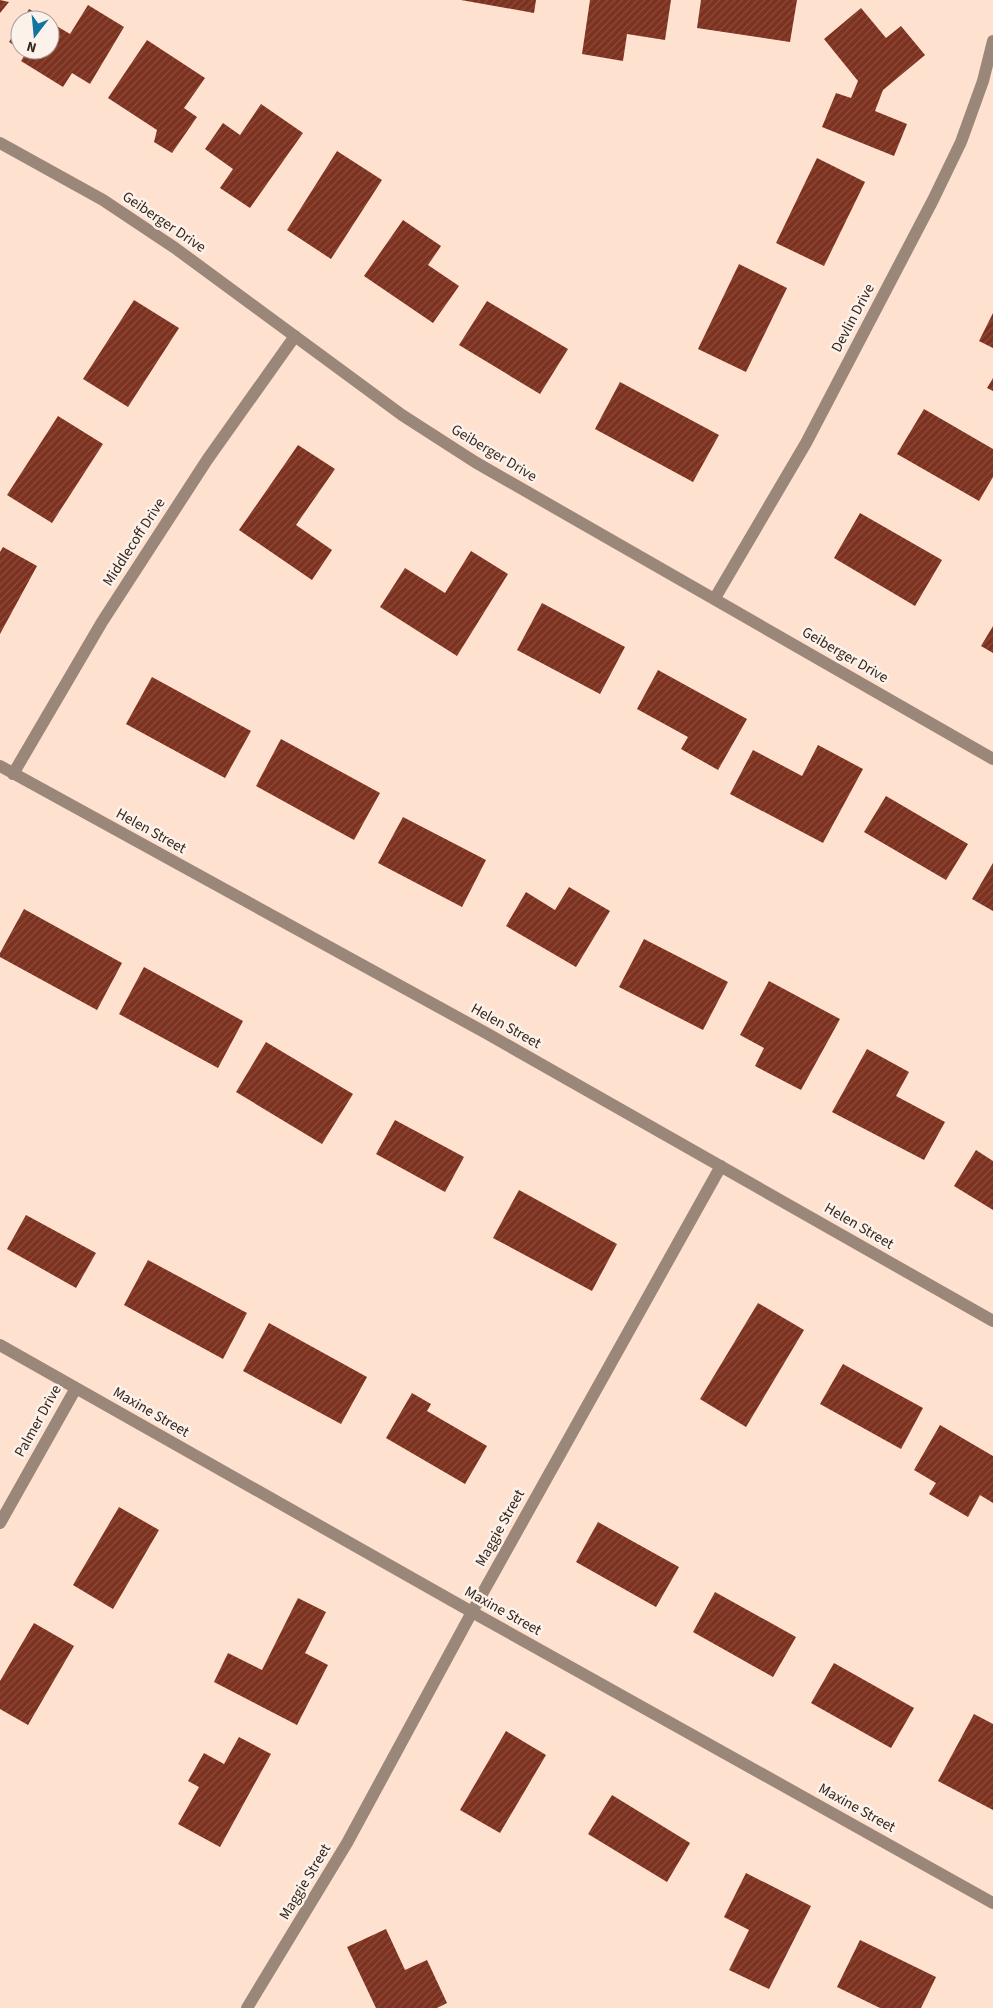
<svg xmlns="http://www.w3.org/2000/svg" width="993" height="2008" font-family="'Source Sans 3',sans-serif">
  <style>
    .building { fill: url(#building-hatch) }
    .lines { fill: none; stroke-linecap: round; stroke-linejoin: round }
    .minor { stroke: #9b877a; stroke-width: 12 }
    .labels { text-anchor: middle; dominant-baseline: central; stroke-width: 5; stroke-linejoin: round; paint-order: stroke }
    .street-label { font-size: 15px; fill: #38261a; stroke: #fcf2ec }
  </style>
  <defs>
    <pattern id="building-hatch" width="6" height="6" patternUnits="userSpaceOnUse" patternTransform="scale(1.25)"><rect width="6" height="6" fill="#7d311f"/><path d="M-1 1l2-2M0 6l6-6M5 7l2-2" fill="none" stroke="#8b4d3e"/></pattern>
  </defs>
  <rect width="100%" height="100%" fill="#fee1ce"/>
  <!-- building -->
  <path class="building" d="M0 0 9 2 0 13Z
    M461 0H536L534 13Z
    M590 0H671L665 40 627 34 623 61 582 54Z
    M701 0H797L790 42 697 28Z
    M88 5 124 27 90 84 72 73 63 87 21 61 26 53 22 50H50V22L70 34Z
    M861 8 886 38 901 26 925 55 883 90 875 111 907 124 894 156 822 127 836 93 851 98 858 81 824 39Z
    M29 9 47 20H23Z
    M20 25V49L9 42Z
    M147 40 205 78 184 108 197 117 172 153 154 142 157 130 108 98Z
    M261 104 303 133 250 208 220 188 233 169 205 149 223 123 240 135Z
    M337 151 382 180 331 259 287 230Z
    M817 158 865 182 824 266 776 243Z
    M403 220 441 246 428 265 459 286 433 323 364 276Z
    M739 264 787 288 746 372 698 349Z
    M134 300 179 328 128 407 83 379Z
    M487 301 568 349 540 394 459 345Z
    M993 313V348L979 341Z
    M993 378V391L987 388Z
    M620 382 719 435 693 482 595 429Z
    M924 409 993 449V477L979 501 897 454Z
    M58 416 103 444 52 523 7 495Z
    M298 445 335 469 296 525 332 550 312 580 239 530Z
    M860 513 942 560 915 606 834 558Z
    M3 547 37 566 0 634V552Z
    M471 551 508 574 457 656 380 607 405 568 445 593Z
    M542 603 625 647 600 694 517 650Z
    M993 626V653L981 646Z
    M658 670 747 719 718 770 681 749 688 737 637 709Z
    M152 677 251 731 225 778 126 724Z
    M281 739 380 793 354 840 256 786Z
    M818 745 863 769 823 843 730 794 753 750 802 776Z
    M886 796 968 844 946 880 864 832Z
    M403 817 486 860 462 907 378 863Z
    M993 863V911L972 899Z
    M569 887 610 911 576 967 506 926 526 892 555 910Z
    M24 909 122 963 97 1010 0 957V953Z
    M644 939 728 982 703 1030 619 987Z
    M144 967 243 1021 218 1068 119 1014Z
    M769 981 840 1019 801 1090 755 1066 764 1048 740 1035Z
    M266 1042 353 1094 322 1144 236 1092Z
    M867 1049 909 1072 896 1096 945 1122 924 1160 832 1112Z
    M395 1120 464 1157 445 1192 376 1154Z
    M976 1150 993 1161V1210L954 1186Z
    M519 1190 617 1244 592 1291 493 1238Z
    M26 1215 96 1253 76 1288 7 1249Z
    M148 1260 247 1313 223 1359 124 1305Z
    M758 1303 804 1330 746 1427 700 1399Z
    M269 1323 367 1377 341 1424 243 1371Z
    M843 1364 923 1408 901 1449 820 1404Z
    M412 1393 431 1404 427 1411 487 1446 465 1484 386 1438Z
    M940 1425 993 1456V1503L980 1495 968 1517 929 1494 936 1483 914 1470Z
    M119 1507 159 1530 113 1609 73 1585Z
    M598 1522 679 1567 656 1607 576 1562Z
    M715 1592 796 1637 773 1677 693 1632Z
    M298 1598 326 1612 305 1653 328 1665 297 1725 214 1682 228 1653 262 1670Z
    M34 1623 74 1646 28 1725 0 1709V1681Z
    M834 1663 914 1708 891 1748 811 1703Z
    M974 1714 993 1724V1810L938 1781Z
    M506 1731 546 1755 500 1833 460 1810Z
    M239 1737 271 1754 220 1847 178 1824 199 1787 188 1781 204 1753 224 1764Z
    M612 1795 690 1843 667 1882 588 1834Z
    M746 1873 811 1906 769 1989 729 1970 749 1930 724 1917Z
    M386 1929 405 1970 427 1960 447 2003 437 2008H376L347 1947Z
    M860 1940 936 1977 921 2008H880L837 1987Z"/>
  <g class="lines">
    <!-- minor -->
    <path class="minor" d="M0 143 103 200 175 248 402 415 475 462 993 759
      M715 598 806 443 933 200 961 142 983 81 993 41
      M0 766 486 1033 993 1321
      M13 774 102 622 207 460 295 336
      M0 1345 472 1612 993 1903
      M0 1523 76 1388
      M247 2008 347 1843 472 1612 721 1166"/>
  </g>
  <g class="labels">
    <!-- street labels -->
    <g class="street-label">
      <text transform="translate(164 222) rotate(34)">Geiberger Drive</text>
      <text transform="translate(853 318) rotate(-62)">Devlin Drive</text>
      <text transform="translate(494 453) rotate(31)">Geiberger Drive</text>
      <text transform="translate(134 542) rotate(-57)">Middlecoff Drive</text>
      <text transform="translate(845 655) rotate(30)">Geiberger Drive</text>
      <text transform="translate(151 831) rotate(29)">Helen Street</text>
      <text transform="translate(506 1026) rotate(29)">Helen Street</text>
      <text transform="translate(859 1226) rotate(30)">Helen Street</text>
      <text transform="translate(151 1412) rotate(30)">Maxine Street</text>
      <text transform="translate(38 1421) rotate(-61)">Palmer Drive</text>
      <text transform="translate(500 1528) rotate(-61)">Maggie Street</text>
      <text transform="translate(503 1611) rotate(29)">Maxine Street</text>
      <text transform="translate(857 1808) rotate(29)">Maxine Street</text>
      <text transform="translate(305 1882) rotate(-59)">Maggie Street</text>
    </g>
  </g>
  <!-- north arrow -->
  <g transform="translate(35 35) rotate(196)"><circle r="24" fill="#fcf2ec" stroke="#aea098"/>
  <path d="M0-4L9 19L0 12L-9 19Z" fill="#1175a2"/>
  <text y="-8" font-size="14" font-weight="bold" text-anchor="middle" fill="#38261a">N</text>
  </g>
</svg>
